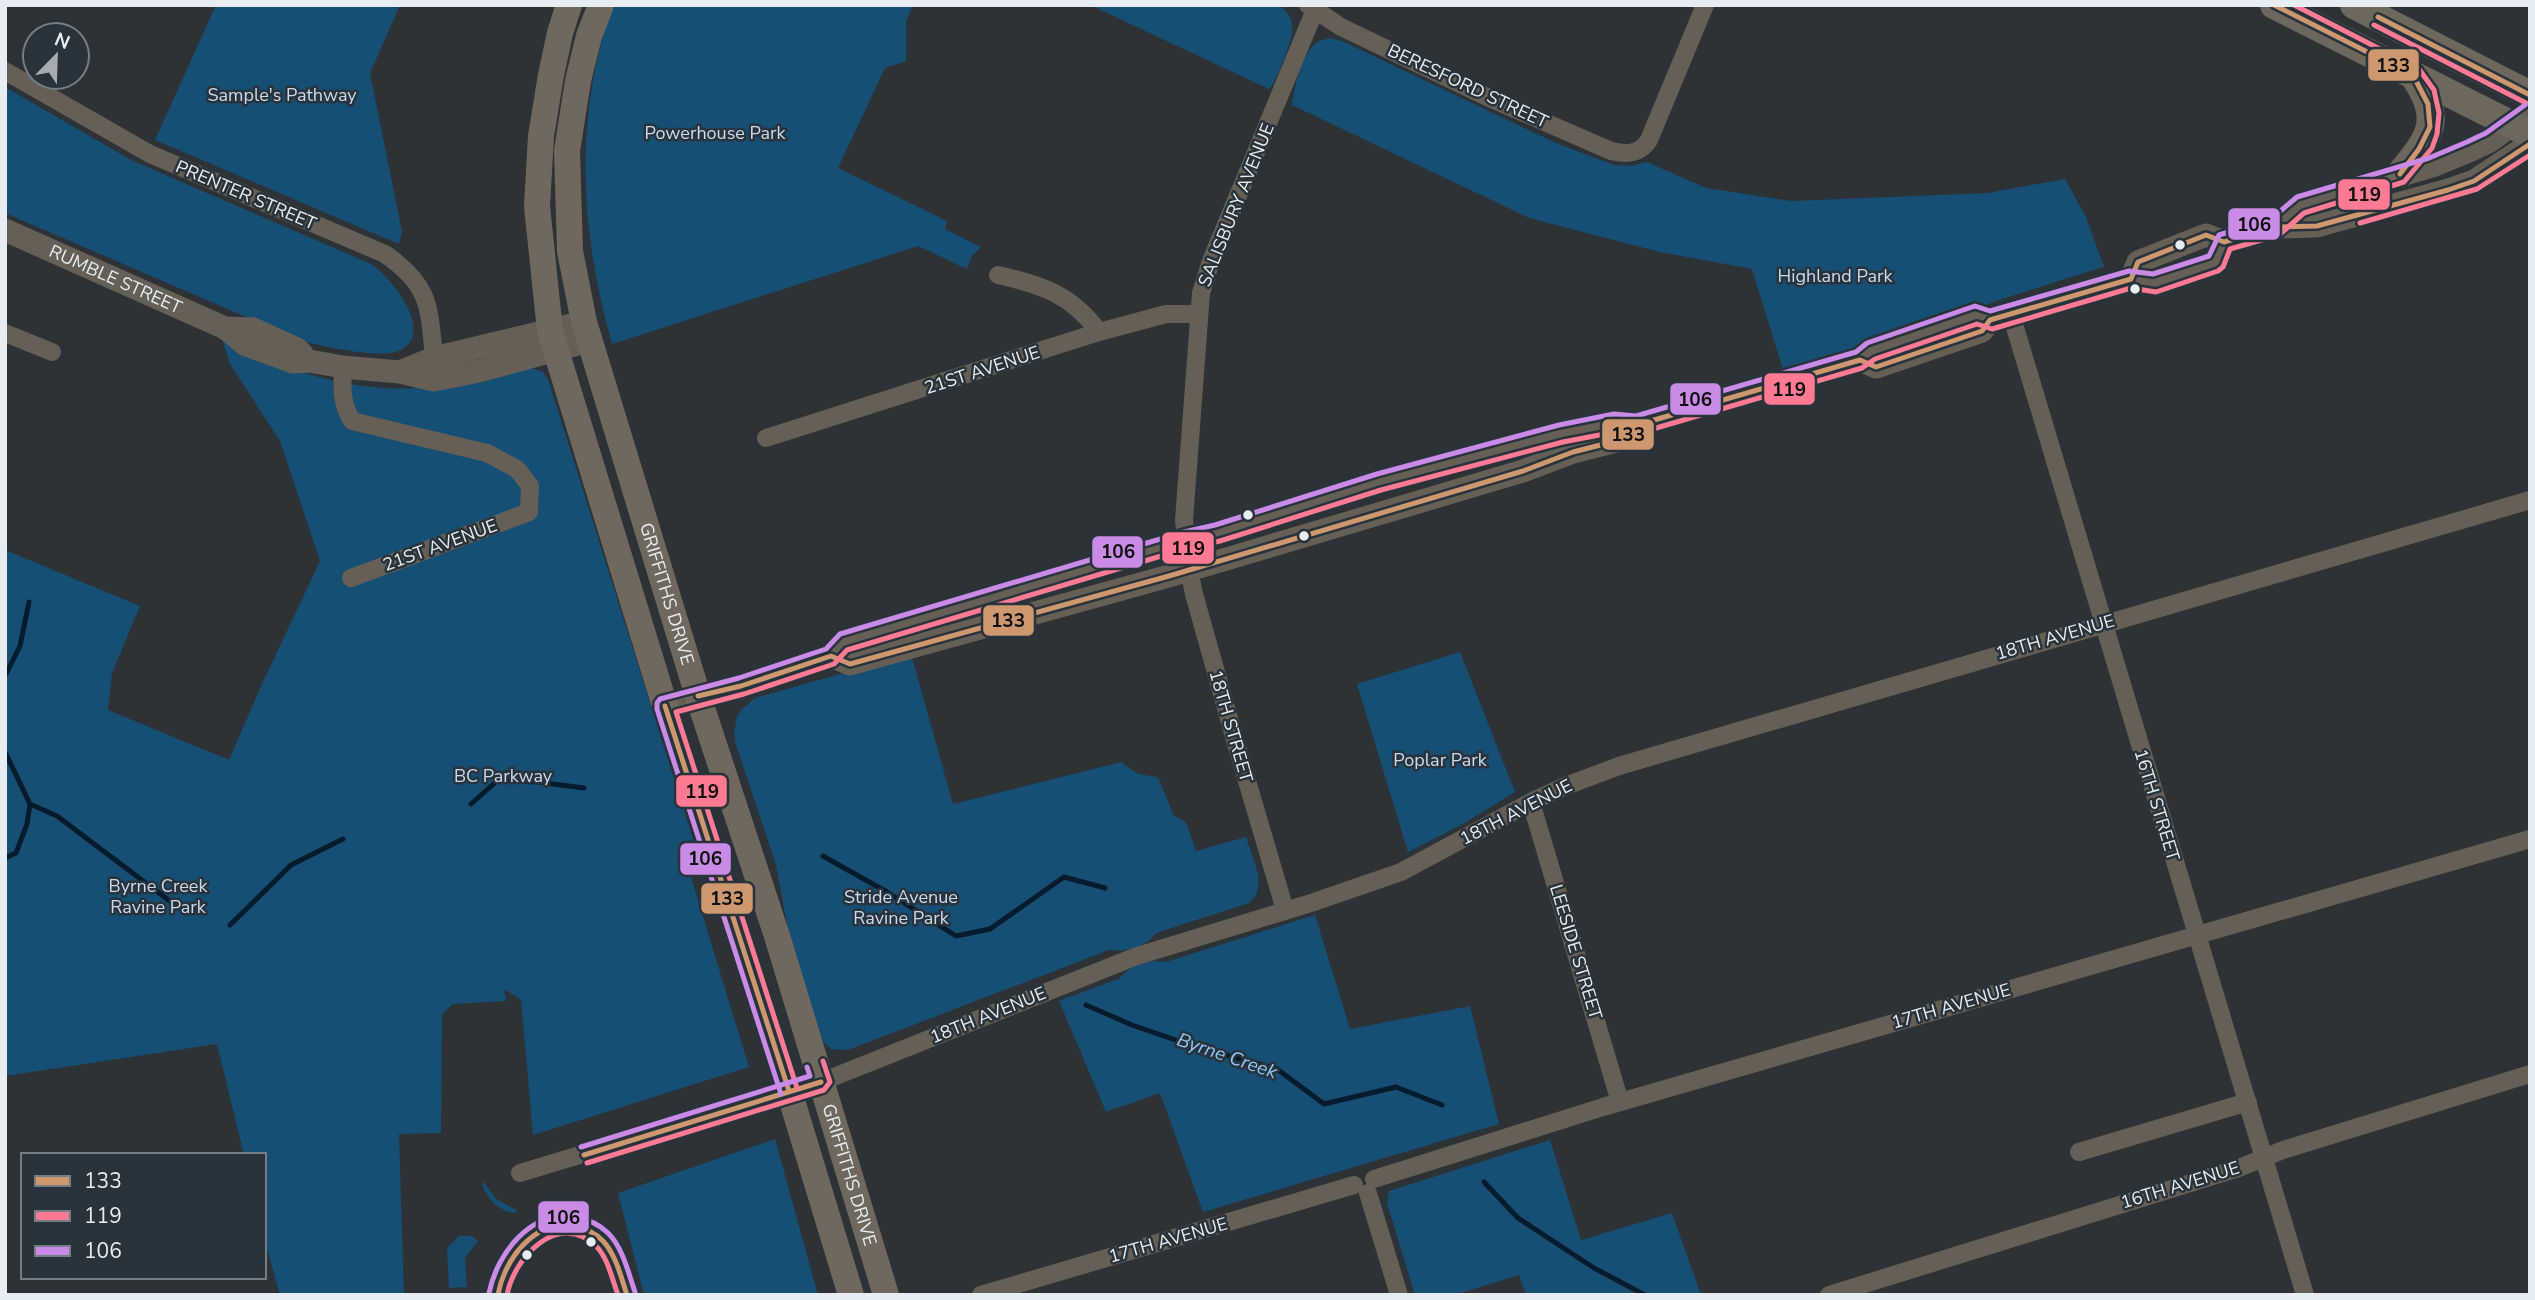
<svg xmlns="http://www.w3.org/2000/svg" width="2535" height="1300" font-family="'Nunito Sans',sans-serif">
  <style>
    .green { fill: #174e73 }
    .lines { fill: none; stroke-linecap: round; stroke-linejoin: round }
    .stream { stroke: #051c2e; stroke-width: 5 }
    .minor { stroke: #655f56; stroke-width: 18 }
    .tertiary { stroke: #655f56; stroke-width: 23 }
    .secondary { stroke: #71685d; stroke-width: 26 }
    .primary { stroke: #6e675c; stroke-width: 28 }
    .bus-1-casing { stroke: #29333b; stroke-width: 10 }
    .bus-2-casing { stroke: #29333b; stroke-width: 10 }
    .bus-3-casing { stroke: #29333b; stroke-width: 10 }
    .bus-1 { stroke: #cd976f; stroke-width: 5 }
    .bus-2 { stroke: #fe7a93; stroke-width: 5 }
    .bus-3 { stroke: #ca8be6; stroke-width: 5 }
    .bus-dot { fill: #e7eef3; stroke: #29333b; stroke-width: 2.5 }
    .labels { text-anchor: middle; dominant-baseline: central; stroke-width: 5; stroke-linejoin: round; paint-order: stroke }
    .street-label { font-size: 18px; fill: #e7eef3; stroke: #29333b }
    .park-label { font-size: 18px; fill: #c9dced; stroke: #29333b }
    .water-label { font-size: 19px; font-style: italic; fill: #8fcafb; stroke: #29333b }
    .line-badge { stroke: #29333b; stroke-width: 2.5 }
    .pale-badge-label { font-size: 19px; text-anchor: middle; font-weight: bold; fill: #111 }
  </style>
  <rect width="100%" height="100%" fill="#2d3237"/>
  <!-- green -->
  <path class="green" d="M216 5H400L370 73 402 232 399 244 155 140Z
    M613 5H913L906 21V61L885 68 838 168 947 221 945 229 981 247 972 256 967 269 918 246 612 344C580 231 573 118 613 5Z
    M1090 5H1278C1301 18 1291 41 1284 59 1279 70 1276 81 1269 89Z
    M1330 38 1342 41 1556 143 1614 165 1631 166 1647 162 1706 188 1792 201 1987 193 2065 179 2086 217 2104 267C1996 299 1891 339 1784 373L1752 269 1660 252 1529 218 1292 105C1294 89 1301 57 1314 45 1318 40 1324 40 1330 38Z
    M5 87 131 160 371 264C391 277 438 335 398 351 378 359 323 346 302 341L5 213Z
    M223 342C288 369 346 392 419 388 453 386 495 374 529 367L543 372 548 379 702 868 690 874 749 1067 533 1135 521 1000 504 989 506 1001 453 1004 442 1014 441 1133 399 1134 404 1295H280L264 1238V1155H244L217 1044 5 1076V550L140 606 112 673 108 710 229 760 262 684 320 561 280 441 230 364Z
    M1460 652 1515 792 1463 824 1408 852 1357 684Z
    M911 654 953 804 1121 762 1138 774 1158 777 1174 816 1186 822 1196 851 1246 837C1252 858 1269 886 1249 903L1156 933C1146 947 1125 953 1109 950L848 1050 831 1049 822 1041 791 945 776 865 735 742 734 733 737 717 741 710 755 698Z
    M1315 915 1350 1029 1470 1006 1499 1124 1203 1212 1160 1093 1106 1112 1059 1001 1120 978C1130 965 1150 958 1166 962Z
    M775 1139 818 1295H644L618 1193Z
    M1550 1140 1581 1240 1672 1213 1701 1295H1526L1519 1275 1454 1295H1415L1387 1203 1389 1191Z
    M484 1182 496 1199 516 1210V1213C500 1212 487 1200 482 1184Z
    M459 1236H472L478 1241 465 1258 467 1287 449 1288 447 1248Z"/>
  <g class="lines">
    <!-- stream -->
    <path class="stream" d="M5 676 20 646 29 602
      M5 752 30 804
      M471 804 498 780 538 782 584 788
      M823 856 887 892 956 936 990 929 1064 877 1105 888
      M5 858 16 853 27 824 30 804 57 816 171 902 195 907
      M230 925 291 865 343 839
      M1086 1005 1132 1025 1193 1046 1277 1069 1324 1104 1396 1087 1442 1105
      M1484 1182 1518 1218 1594 1268 1645 1295"/>
    <!-- minor -->
    <path class="minor" d="M1308 5 1341 27 1485 96 1611 151C1627 155 1640 154 1649 140L1705 5
      M5 71 150 154 385 254C431 286 429 307 434 358
      M998 275C1042 285 1071 294 1099 332
      M2011 314 2305 1295
      M5 333 52 352
      M343 367C342 388 341 403 352 421L487 453 517 469 530 486 529 512 351 578
      M766 438 1099 332 1166 314H1199
      M1531 802 1620 1102
      M1285 910 1235 740 1194 594 1189 570 1184 520 1201 293 1211 261 1317 5
      M2079 1152 2248 1102
      M520 1173 821 1082 1137 956 1311 903 1401 872 1531 802 1563 787 1619 766 2530 500
      M1374 1179 1603 1107 2530 839
      M1368 1193 1399 1295
      M981 1295 1354 1185
      M1829 1295 2239 1168 2283 1150 2530 1074"/>
    <!-- tertiary -->
    <g class="tertiary">
      <path d="M2275 227 2300 205 2432 166 2471 150 2490 141 2530 112"/>
      <path id="s1" d="M5 230 225 328 246 345 293 362 309 361 343 367 400 372 434 380 479 371 589 341"/>
      <path d="M2131 279 2138 262 2206 235 2224 242 2275 227 2317 226 2448 190 2474 181 2530 144"/>
      <path d="M225 328 253 329 297 349 302 354"/>
      <path d="M1860 360 1876 367 1982 331 1990 320"/>
      <path d="M400 372 434 358 584 322"/>
      <path d="M831 656 850 664 1169 576 1523 471 1573 452 1624 439 1637 425"/>
      <path d="M665 706 741 686 831 656 842 642 1186 540 1217 533 1379 482 1561 433 1615 423 1637 425 1860 360 1870 351 1977 315 1990 320 2131 279 2154 283 2215 263 2224 242"/>
    </g>
    <!-- secondary -->
    <g class="secondary">
      <path d="M569 5 560 33 551 75 541 136 537 206 550 331 665 706 789 1091 851 1295"/>
      <path id="s2" d="M601 5 589 36 578 81 567 151 570 251 584 322 698 696 777 936 886 1295"/>
    </g>
    <!-- primary -->
    <path class="primary" d="M2274 5 2530 134
      M2354 5 2530 95
      M2400 174C2431 137 2444 119 2413 75"/>
    <defs>
      <path id="bus-1" d="M2274 5 2413 75 2428 104 2430 127 2419 149 2400 174
        M2378 17 2530 95
        M698 696 741 686 831 656 850 664 1169 576 1523 471 1573 452 1624 439 1637 425 1860 360 1876 367 1982 331 1990 320 2131 279 2138 262 2206 235 2224 242 2275 227 2317 226 2448 190 2474 181 2530 144
        M665 706 789 1091
        M584 1155 821 1082
        M498 1295C504 1259 535 1219 574 1226 585 1228 595 1233 603 1241 616 1255 621 1277 627 1295"/>
      <path id="bus-2" d="M2374 25 2526 103
        M2360 223 2477 189 2530 155
        M797 1088 676 712 744 694 834 664 847 650 1188 548 1220 541 1381 490 1563 442 1615 432 1639 433 1862 368 1875 359 1977 324 1992 329 2131 288 2156 292 2218 271 2223 267 2230 249 2279 235 2304 213 2404 182 2432 148 2437 134 2439 113 2434 90 2419 69 2294 5
        M587 1163 824 1090 830 1082 823 1061
        M507 1295C514 1257 559 1210 596 1246 608 1258 612 1279 618 1295"/>
      <path id="bus-3" d="M781 1094 657 709V703L660 699 739 678 826 649 840 634 1184 532 1215 525 1377 474 1559 425 1614 414 1636 416 1856 352 1867 343 1975 306 1990 311 2129 271 2153 274 2209 256 2219 235 2271 219 2297 197 2429 158 2467 142 2486 133 2525 105
        M581 1147 810 1076 807 1067
        M489 1293C497 1254 530 1210 574 1217 586 1219 599 1224 608 1233 623 1248 628 1272 635 1292"/>
    </defs>
    <!-- bus-1 casing -->
    <use href="#bus-1" class="bus-1-casing"/>
    <!-- bus-2 casing -->
    <use href="#bus-2" class="bus-2-casing"/>
    <!-- bus-3 casing -->
    <use href="#bus-3" class="bus-3-casing"/>
    <!-- bus-1 -->
    <use href="#bus-1" class="bus-1"/>
    <!-- bus-2 -->
    <use href="#bus-2" class="bus-2"/>
    <!-- bus-3 -->
    <use href="#bus-3" class="bus-3"/>
  </g>
  <!-- markers -->
  <g class="bus-dot">
    <circle cx="2180" cy="245" r="6"/>
    <circle cx="2135" cy="289" r="6"/>
    <circle cx="1248" cy="515" r="6"/>
    <circle cx="1304" cy="536" r="6"/>
    <circle cx="591" cy="1242" r="6"/>
    <circle cx="527" cy="1255" r="6"/>
  </g>
  <g class="labels">
    <!-- street labels -->
    <g class="street-label">
      <text transform="translate(1468 86) rotate(25)">BERESFORD STREET</text>
      <text transform="translate(246 195) rotate(23)">PRENTER STREET</text>
      <text transform="translate(1236 205) rotate(-68)">SALISBURY AVENUE</text>
      <text stroke="none"><textPath href="#s1" startOffset="121">RUMBLE STREET</textPath></text>
      <text transform="translate(982 370) rotate(-18)">21ST AVENUE</text>
      <text transform="translate(440 545) rotate(-20)">21ST AVENUE</text>
      <text stroke="none"><textPath href="#s2" startOffset="607">GRIFFITHS DRIVE</textPath></text>
      <text transform="translate(2055 637) rotate(-16)">18TH AVENUE</text>
      <text transform="translate(1231 726) rotate(74)">18TH STREET</text>
      <text transform="translate(2157 805) rotate(73)">16TH STREET</text>
      <text transform="translate(1516 812) rotate(-27)">18TH AVENUE</text>
      <text transform="translate(1576 952) rotate(73)">LEESIDE STREET</text>
      <text transform="translate(1951 1006) rotate(-16)">17TH AVENUE</text>
      <text transform="translate(988 1015) rotate(-22)">18TH AVENUE</text>
      <text stroke="none"><textPath href="#s2" startOffset="1216">GRIFFITHS DRIVE</textPath></text>
      <text transform="translate(2180 1185) rotate(-17)">16TH AVENUE</text>
      <text transform="translate(1168 1240) rotate(-16)">17TH AVENUE</text>
    </g>
    <!-- park labels -->
    <g class="park-label">
      <text x="282" y="95">Sample's Pathway</text>
      <text x="715" y="133">Powerhouse Park</text>
      <text x="1835" y="276">Highland Park</text>
      <text x="1440" y="760">Poplar Park</text>
      <text x="503" y="776">BC Parkway</text>
      <text x="158" y="886">Byrne Creek<tspan x="158" dy="21">Ravine Park</tspan></text>
      <text x="901" y="897">Stride Avenue<tspan x="901" dy="21">Ravine Park</tspan></text>
    </g>
    <!-- water labels -->
    <g class="water-label">
      <text transform="translate(1227 1056) rotate(19)">Byrne Creek</text>
    </g>
  </g>
  <g class="line-badge">
    <rect x="2367" y="48" width="53" height="34" rx="7" fill="#cd976f"/>
    <rect x="2337" y="178" width="54" height="33" rx="7" fill="#fe7a93"/>
    <rect x="2227" y="207" width="54" height="34" rx="7" fill="#ca8be6"/>
    <rect x="1763" y="372" width="53" height="34" rx="7" fill="#fe7a93"/>
    <rect x="1669" y="382" width="53" height="34" rx="7" fill="#ca8be6"/>
    <rect x="1601" y="418" width="54" height="33" rx="7" fill="#cd976f"/>
    <rect x="1161" y="531" width="54" height="34" rx="7" fill="#fe7a93"/>
    <rect x="1091" y="535" width="53" height="34" rx="7" fill="#ca8be6"/>
    <rect x="982" y="604" width="53" height="33" rx="7" fill="#cd976f"/>
    <rect x="675" y="774" width="53" height="34" rx="7" fill="#fe7a93"/>
    <rect x="679" y="842" width="53" height="34" rx="7" fill="#ca8be6"/>
    <rect x="700" y="882" width="54" height="33" rx="7" fill="#cd976f"/>
    <rect x="537" y="1200" width="53" height="34" rx="7" fill="#ca8be6"/>
  </g>
  <g class="pale-badge-label">
    <text x="2393" y="72">133</text>
    <text x="2364" y="201">119</text>
    <text x="2254" y="231">106</text>
    <text x="1789" y="396">119</text>
    <text x="1695" y="406">106</text>
    <text x="1628" y="441">133</text>
    <text x="1188" y="555">119</text>
    <text x="1118" y="558">106</text>
    <text x="1008" y="627">133</text>
    <text x="702" y="798">119</text>
    <text x="705" y="865">106</text>
    <text x="727" y="905">133</text>
    <text x="563" y="1224">106</text>
  </g>
  <!-- border -->
  <rect width="2535" height="1300" fill="none" stroke="#e7eef3" stroke-width="14"/>
  <!-- legend -->
  <rect x="21" y="1153" width="245" height="126" fill="#29333b" stroke="#757e85" stroke-width="2"/>
  <rect x="35" y="1176" width="35" height="10" fill="#cd976f" stroke="#757e85" stroke-width="2"/>
  <text x="84" y="1188" font-size="21" fill="#e7eef3">133</text>
  <rect x="35" y="1211" width="35" height="10" fill="#fe7a93" stroke="#757e85" stroke-width="2"/>
  <text x="84" y="1223" font-size="21" fill="#e7eef3">119</text>
  <rect x="35" y="1246" width="35" height="10" fill="#ca8be6" stroke="#757e85" stroke-width="2"/>
  <text x="84" y="1258" font-size="21" fill="#e7eef3">106</text>
  <!-- north arrow -->
  <g transform="translate(56 56) rotate(23)"><circle r="33" fill="#29333b" stroke="#757e85" stroke-width="2"/>
  <path d="M0-5L12 26L0 18L-12 26Z" fill="#a6acb1"/>
  <text y="-10" font-size="19" font-weight="bold" text-anchor="middle" fill="#e7eef3">N</text>
  </g>
</svg>
